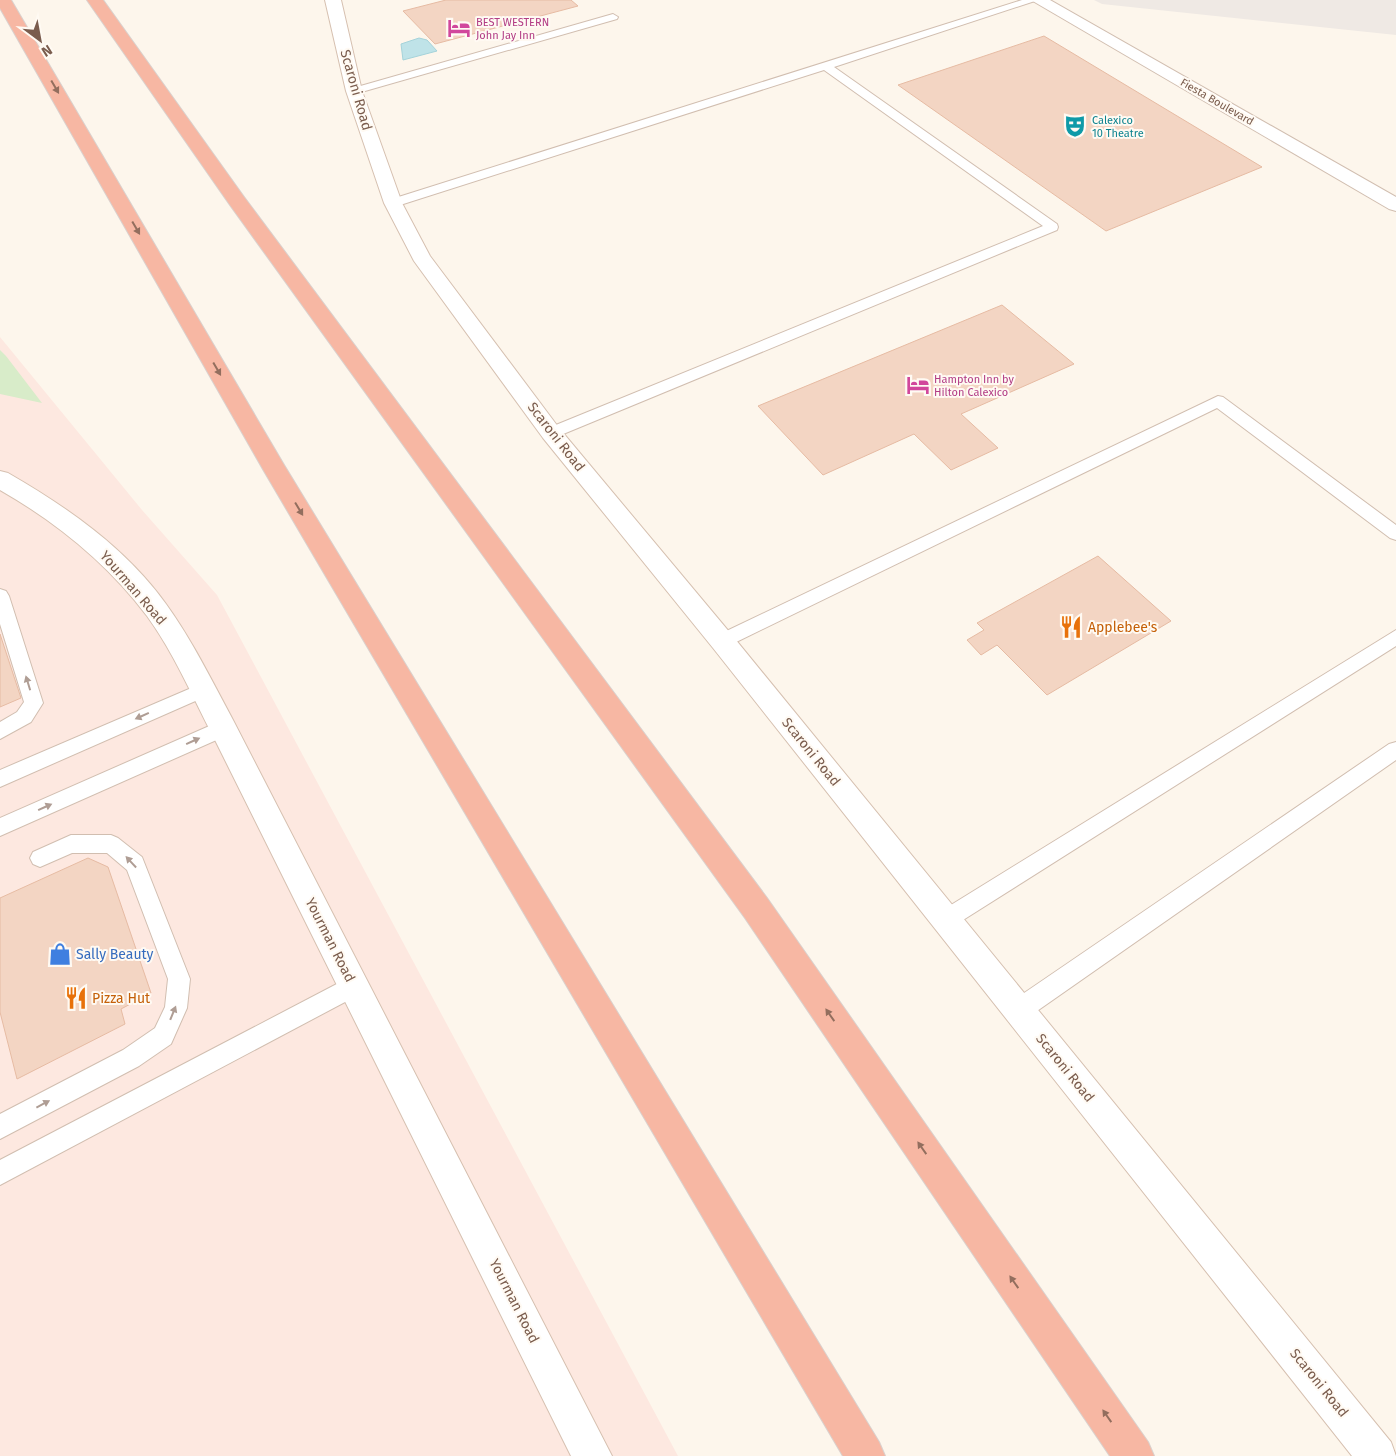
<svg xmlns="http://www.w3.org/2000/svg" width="1396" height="1456" font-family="'Fira Sans',sans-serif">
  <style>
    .commercial { fill: #fde8e0 }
    .industrial { fill: #efe9e4 }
    .green { fill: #d8ecc9 }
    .water { fill: #bfe3e8; stroke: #a5d3da }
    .building { fill: #f3d5c3; stroke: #e6bba3 }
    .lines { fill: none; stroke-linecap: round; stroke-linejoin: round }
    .lane-casing { stroke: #d1beb0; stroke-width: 2 }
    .street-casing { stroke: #d1beb0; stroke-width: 2 }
    .secondary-casing { stroke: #d6c0b0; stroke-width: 2 }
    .highway-casing { stroke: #dad1cd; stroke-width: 2 }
    .lane { fill: #fff; fill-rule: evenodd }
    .street { fill: #fff; fill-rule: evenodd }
    .secondary { fill: #fff; fill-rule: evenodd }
    .highway { fill: #f7b7a3; fill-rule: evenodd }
    .oneway { fill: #936e5e }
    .oneway2 { fill: #af9d94 }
    .labels { text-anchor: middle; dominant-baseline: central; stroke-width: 4; stroke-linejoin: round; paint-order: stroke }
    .far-hotel-label { font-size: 11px; fill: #b23c85; stroke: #fffaf3; text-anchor: start }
    .far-street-label { font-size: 11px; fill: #7a5c4d; stroke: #fffaf3 }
    .far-culture-label { font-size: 11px; fill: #0d838f; stroke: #fffaf3; text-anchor: start }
    .street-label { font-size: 14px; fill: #7a5c4d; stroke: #fffaf3 }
    .food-label { font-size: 14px; fill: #c56008; stroke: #fffaf3; text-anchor: start }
    .shop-label { font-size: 14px; fill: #366cbe; stroke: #fffaf3; text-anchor: start }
  </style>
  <rect width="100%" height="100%" fill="#fdf6ec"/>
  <!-- commercial -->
  <path class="commercial" d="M0 337 142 510 217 595 678 1456H0Z"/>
  <!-- industrial -->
  <path class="industrial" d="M1094 0H1396V35L1102 4Z"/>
  <!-- green -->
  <path class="green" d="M0 350 6 356 42 403 0 394Z"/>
  <!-- water -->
  <path class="water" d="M419 38 427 40 437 51 403 60 401 44Z"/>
  <!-- building -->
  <path class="building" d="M446 0H571L578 6 435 44 403 11Z
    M1044 36 1262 167 1106 231 898 85Z
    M1002 305 1074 364 961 414 998 448 951 470 914 434 823 475 758 406Z
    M1098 556 1171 621 1047 695 997 645 981 655 967 640 984 630 977 623Z
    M0 634 21 698 0 707Z
    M88 858 108 867 151 993 121 1009 125 1024 17 1079 0 1012V898Z"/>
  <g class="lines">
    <defs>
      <path id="lane" d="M1022 0H1038L834 67 1057 224 1058 227 1057 230 556 437H546L543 433 546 429 1043 226 824 70 397 206H389L387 203 389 200Z
        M613 14 618 17 617 19 358 93 354 94 348 91 350 89Z
        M1218 396 1223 397 1396 525V540L1390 538 1217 408 728 646 722 648 716 646 713 641 716 636Z
        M0 589 6 591 9 596 43 703 31 722 0 739V722L17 712 24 702 0 624Z
        M1396 630V646L952 927 945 930 938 927 935 920 938 913Z
        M203 683 209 685 212 690 209 695 0 787V770Z
        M223 720 230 722 232 728 230 734 0 836V818Z
        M1396 742V760L1027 1018 1019 1021 1011 1018 1008 1010 1011 1002 1389 744Z
        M71 835H111L118 838 142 857 190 979 187 1008 171 1044 139 1066 0 1139V1114L123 1050 155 1028 165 1007 168 979 127 870 107 853H72L40 867 33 864 30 858 33 852Z
        M354 975 362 979 365 986 362 993 0 1185V1160Z"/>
      <path id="street" d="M1031 0H1050L1396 197V211L1389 209Z"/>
      <path id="secondary" d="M325 0H341L362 91 402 203 430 256 559 428 731 634 1391 1442 1396 1456H1352L713 648 543 438 414 261 384 203 346 91Z
        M0 471 8 473C67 507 126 548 166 604 192 640 212 681 233 720L612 1456H571L213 736C192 696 174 653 147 616 108 564 56 522 0 490Z"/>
      <path id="highway" d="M0 0H11L284 465 879 1442 885 1456H843L264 471 0 8Z
        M87 0H103L244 197 767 898 1148 1442 1154 1456H1110L745 918 230 205Z"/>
    </defs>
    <!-- lane casing -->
    <use href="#lane" class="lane-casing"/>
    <!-- street casing -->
    <use href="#street" class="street-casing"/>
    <!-- secondary casing -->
    <use href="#secondary" class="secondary-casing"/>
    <!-- highway casing -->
    <use href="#highway" class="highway-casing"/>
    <!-- lane -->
    <use href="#lane" class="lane"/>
    <!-- street -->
    <use href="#street" class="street"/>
    <!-- secondary -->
    <use href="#secondary" class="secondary"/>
    <!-- highway -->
    <use href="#highway" class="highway"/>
  </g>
  <!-- one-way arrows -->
  <defs><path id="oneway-solid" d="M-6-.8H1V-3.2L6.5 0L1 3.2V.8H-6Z" transform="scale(1.25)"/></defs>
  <g class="oneway">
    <use href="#oneway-solid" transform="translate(55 87) rotate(60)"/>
    <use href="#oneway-solid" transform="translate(136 228) rotate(60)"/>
    <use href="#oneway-solid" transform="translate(217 369) rotate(60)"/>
    <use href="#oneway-solid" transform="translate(299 509) rotate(59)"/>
    <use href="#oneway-solid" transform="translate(830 1015) rotate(-125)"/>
    <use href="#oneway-solid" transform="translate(922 1148) rotate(-125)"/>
    <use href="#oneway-solid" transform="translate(1014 1282) rotate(-125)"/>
    <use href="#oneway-solid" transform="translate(1107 1416) rotate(-125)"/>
  </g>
  <g class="oneway2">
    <use href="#oneway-solid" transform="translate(28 683) rotate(-107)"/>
    <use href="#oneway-solid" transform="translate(142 716) rotate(156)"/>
    <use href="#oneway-solid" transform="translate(193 741) rotate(-24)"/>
    <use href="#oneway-solid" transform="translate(45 807) rotate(-24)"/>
    <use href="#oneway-solid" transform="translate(131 862) rotate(-133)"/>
    <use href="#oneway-solid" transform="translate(173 1013) rotate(-68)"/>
    <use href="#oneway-solid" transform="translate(43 1104) rotate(-28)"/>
  </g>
  <!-- icons -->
  <defs>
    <symbol id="hotel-bare" viewBox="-9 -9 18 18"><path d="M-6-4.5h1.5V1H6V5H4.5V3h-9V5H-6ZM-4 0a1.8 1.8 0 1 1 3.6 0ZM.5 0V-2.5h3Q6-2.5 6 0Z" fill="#d1479c" stroke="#fffaf3" stroke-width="2.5" paint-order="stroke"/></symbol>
    <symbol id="theatre-bare" viewBox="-9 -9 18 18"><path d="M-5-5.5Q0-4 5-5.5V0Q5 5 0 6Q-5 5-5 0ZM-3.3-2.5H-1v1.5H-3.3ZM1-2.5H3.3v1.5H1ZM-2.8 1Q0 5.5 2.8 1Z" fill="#0f9aa8" stroke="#fffaf3" stroke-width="2.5" paint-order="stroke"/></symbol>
    <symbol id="restaurant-bare" viewBox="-9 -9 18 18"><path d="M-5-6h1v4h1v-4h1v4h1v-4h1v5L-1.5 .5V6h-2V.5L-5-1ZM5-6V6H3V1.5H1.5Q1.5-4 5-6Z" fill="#e8710a" stroke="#fffaf3" stroke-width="2.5" paint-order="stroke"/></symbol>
    <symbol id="shop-bare" viewBox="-9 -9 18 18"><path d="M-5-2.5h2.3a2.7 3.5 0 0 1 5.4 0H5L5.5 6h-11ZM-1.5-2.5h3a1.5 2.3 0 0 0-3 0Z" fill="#3f7fe0" stroke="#fffaf3" stroke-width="2.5" paint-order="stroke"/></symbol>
  </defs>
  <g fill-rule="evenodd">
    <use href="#hotel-bare" x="443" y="12" width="32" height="32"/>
    <use href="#theatre-bare" x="1059" y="110" width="32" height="32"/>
    <use href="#hotel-bare" x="902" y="369" width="32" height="32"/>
    <use href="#restaurant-bare" x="1055" y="611" width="32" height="32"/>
    <use href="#shop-bare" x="44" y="938" width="32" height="32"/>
    <use href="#restaurant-bare" x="60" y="982" width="32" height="32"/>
  </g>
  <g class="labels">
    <!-- far-hotel labels -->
    <g class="far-hotel-label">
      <text x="476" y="22">BEST WESTERN<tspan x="476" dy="13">John Jay Inn</tspan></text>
      <text x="934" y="379">Hampton Inn by<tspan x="934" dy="13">Hilton Calexico</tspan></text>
    </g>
    <!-- far-street labels -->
    <g class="far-street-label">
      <text transform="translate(1217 102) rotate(30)">Fiesta Boulevard</text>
    </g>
    <!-- far-culture labels -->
    <g class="far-culture-label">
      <text x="1092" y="120">Calexico<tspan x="1092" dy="13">10 Theatre</tspan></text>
    </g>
    <!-- street labels -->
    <g class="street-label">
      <text transform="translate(356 90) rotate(74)">Scaroni Road</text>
      <text transform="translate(556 437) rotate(52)">Scaroni Road</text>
      <text transform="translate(133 588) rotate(49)">Yourman Road</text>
      <text transform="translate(811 752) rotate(51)">Scaroni Road</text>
      <text transform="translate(330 940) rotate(63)">Yourman Road</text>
      <text transform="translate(1065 1068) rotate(51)">Scaroni Road</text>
      <text transform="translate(514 1301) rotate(63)">Yourman Road</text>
      <text transform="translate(1319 1383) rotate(51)">Scaroni Road</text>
    </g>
    <!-- food labels -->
    <g class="food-label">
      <text x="1088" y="627">Applebee's</text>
      <text x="92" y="998">Pizza Hut</text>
    </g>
    <!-- shop labels -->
    <g class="shop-label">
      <text x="76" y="954">Sally Beauty</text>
    </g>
  </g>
  <!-- north arrow -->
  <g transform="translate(40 40) rotate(148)" stroke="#fffaf3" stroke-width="4" paint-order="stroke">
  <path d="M0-4L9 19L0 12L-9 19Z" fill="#7a5c4d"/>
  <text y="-8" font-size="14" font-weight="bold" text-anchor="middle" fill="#7a5c4d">N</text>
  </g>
</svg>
